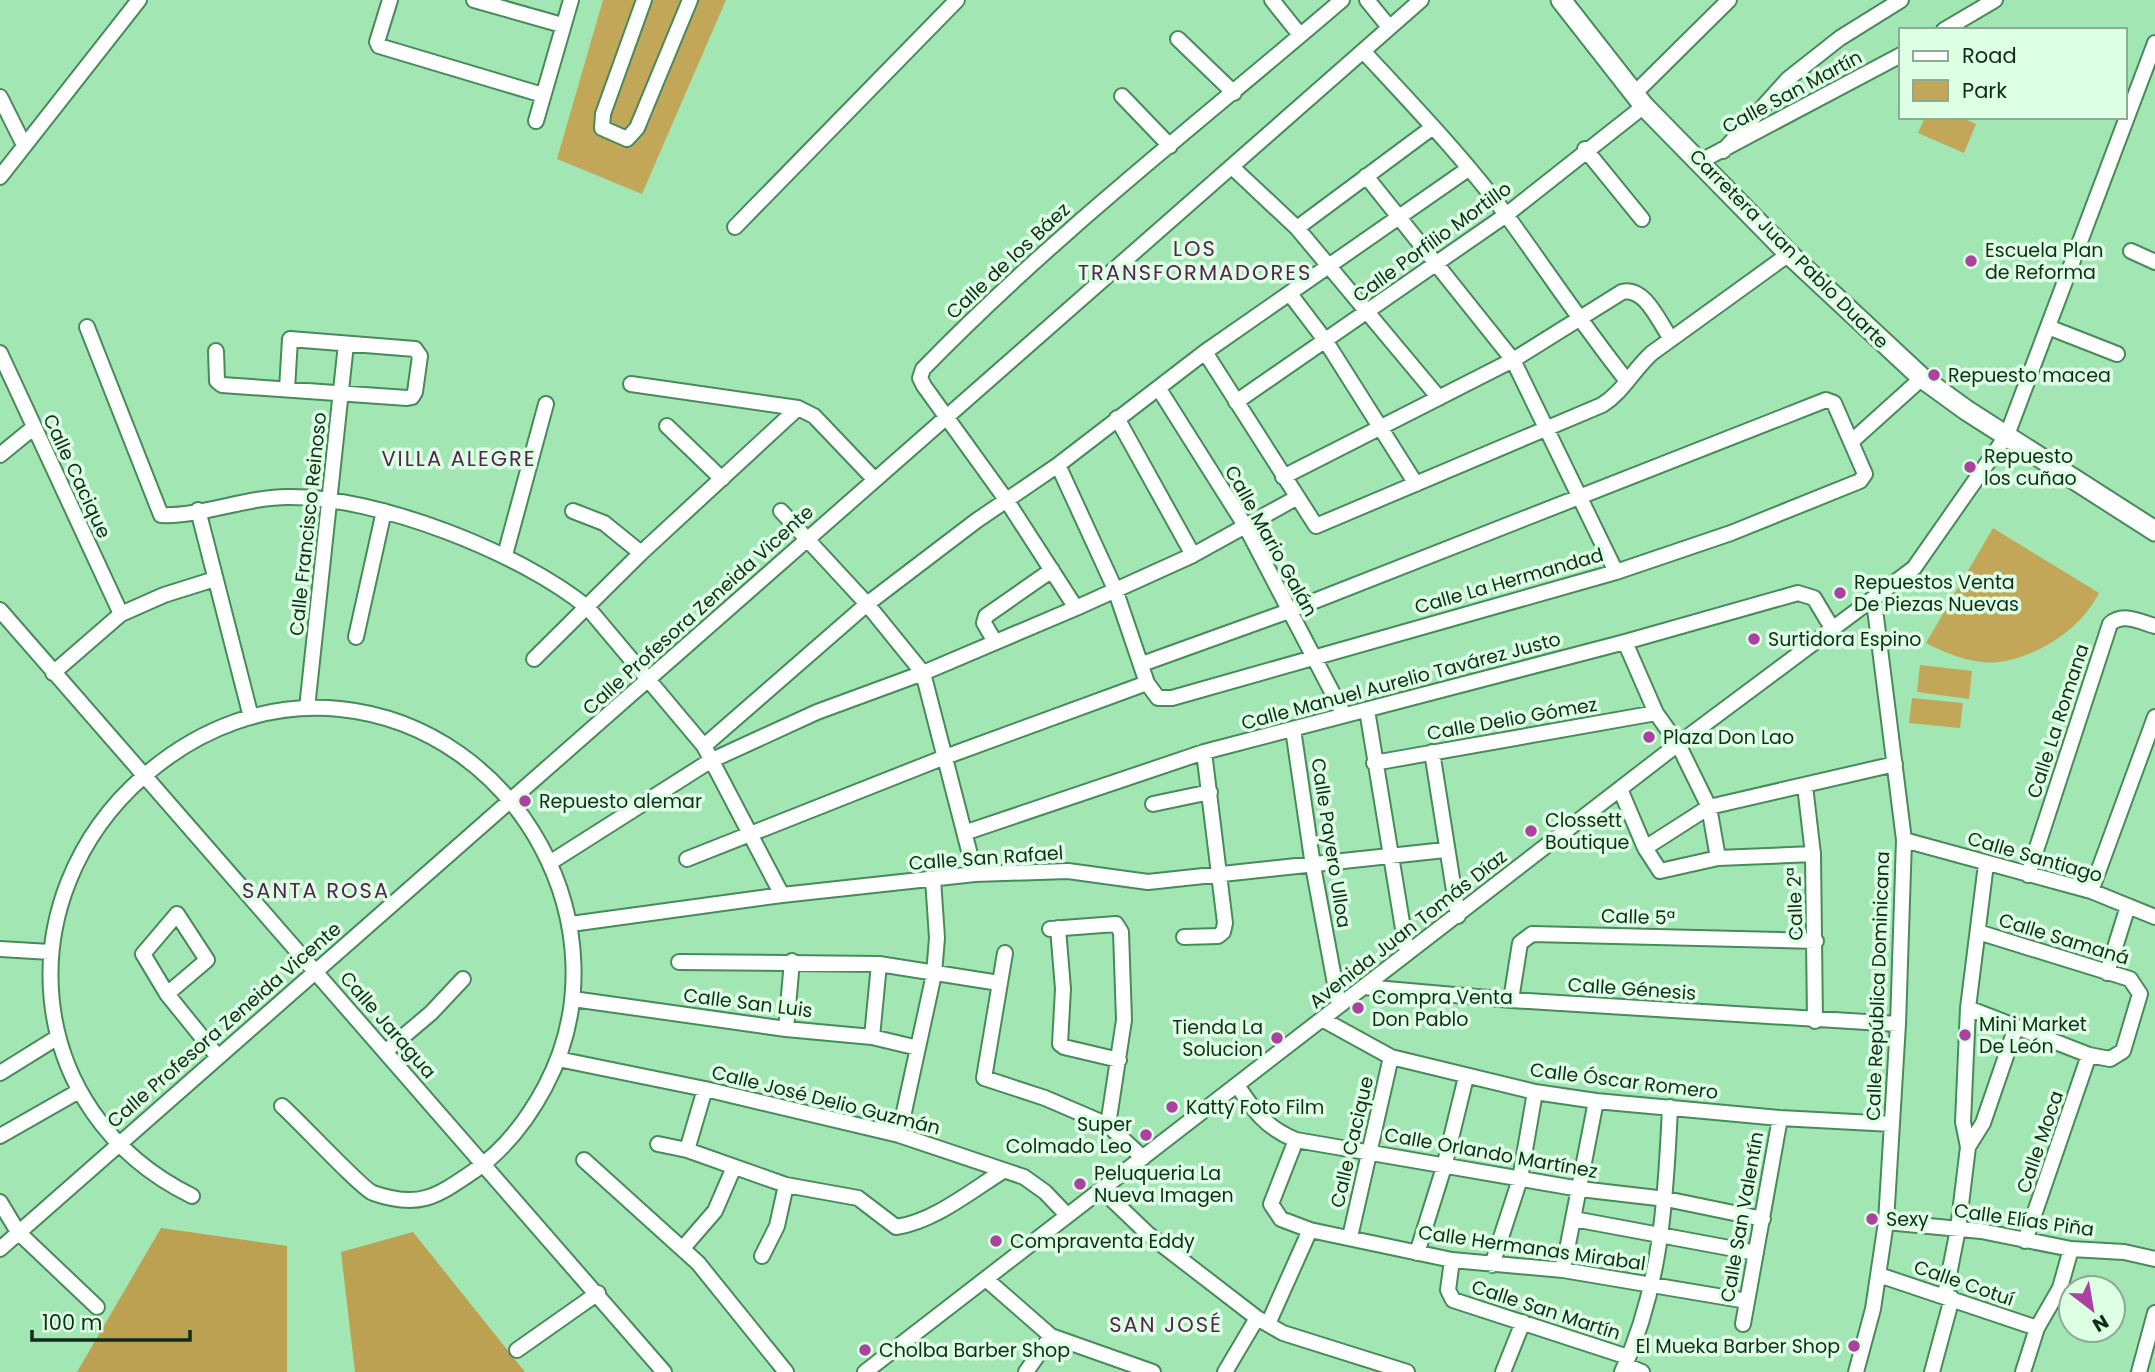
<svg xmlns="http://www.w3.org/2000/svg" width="2155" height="1372" font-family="Poppins,sans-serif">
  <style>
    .green { fill: #c1a757 }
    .forest { fill: #bba151 }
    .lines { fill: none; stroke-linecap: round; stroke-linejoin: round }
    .minor-casing { stroke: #488a5c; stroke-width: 18 }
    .major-casing { stroke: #488a5c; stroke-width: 23 }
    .minor { stroke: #fff; stroke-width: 14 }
    .major { stroke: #fff; stroke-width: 19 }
    .poi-dot { fill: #ac41a1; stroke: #ddffe4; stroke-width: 2.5 }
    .labels { text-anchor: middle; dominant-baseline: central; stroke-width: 7; stroke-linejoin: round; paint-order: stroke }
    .street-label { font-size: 19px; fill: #112c19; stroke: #ddffe4 }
    .poi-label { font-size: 19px; fill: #112c19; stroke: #ddffe4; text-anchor: start }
    .neighbourhood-label { font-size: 21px; letter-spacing: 2px; fill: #562250; stroke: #ddffe4 }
  </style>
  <rect width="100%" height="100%" fill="#a2e7b3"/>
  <!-- green -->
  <path class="green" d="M603 0H726L642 194 557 159Z
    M1925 117H1961L1976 124 1964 153 1918 133Z
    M1993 528 2099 593C2082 628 2038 657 1999 662 1974 665 1948 654 1926 643Z
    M1920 665 1972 671 1969 699 1917 692Z
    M1912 698 1963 703 1960 728 1909 723Z"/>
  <!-- forest -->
  <path class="forest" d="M161 1228 287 1246V1372H77Z
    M413 1232 525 1372H355L341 1252Z"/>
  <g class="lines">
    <defs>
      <path id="minor" d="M390 0 377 42 379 46 543 95
        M474 0 562 25
        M644 0 603 114 602 128 627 139 637 128 690 0
        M1272 0 1300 35
        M1367 0 1389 27
        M1944 30 1995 0
        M1178 39 1234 93
        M1363 51C1412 104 1464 158 1507 216 1547 271 1584 327 1627 381
        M1634 94 1729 0
        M1122 96 1170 146
        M0 97 24 145
        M536 121 571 0
        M1585 149 1642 219
        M1723 151 1788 79 1840 38 1901 0
        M1701 161 1901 55
        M1232 167 1297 228 1439 398
        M1366 176 1513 360 1616 572
        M0 177 139 0
        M735 227 957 0
        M1297 228 1433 127
        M2131 251 2155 262
        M1290 294 1325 340 1416 484
        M87 327 161 515C200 517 246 497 288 497 376 496 520 552 588 608L704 746 782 895
        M2048 327 2117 354
        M216 351 217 381 222 385 407 398 412 397 415 392 420 356 415 349 290 339 287 389
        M1205 352 1316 526 1602 405C1623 392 1633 370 1652 353L1789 254
        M0 353 121 614
        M631 384 798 408 814 416 875 480
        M1159 389 1246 527 1344 715
        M1236 402 1506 215 1644 106
        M1117 418 1193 555
        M667 426 722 479
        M0 455 33 428
        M1058 465 1115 589 1147 683 1158 698H1172L1616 572 1731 533 1860 481 1865 474 1851 442 1922 378
        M1283 477 1513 360 1622 292C1645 286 1659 322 1671 339
        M198 510 251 717
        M573 511 604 523 641 553
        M781 511 867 604 923 673 975 874
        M505 555 546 404
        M1076 608 1007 501 924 386 920 378 923 369C1053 235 1201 121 1342 0
        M0 610 664 1372
        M356 637 384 511
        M995 642 984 623 986 616 1052 570
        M1625 642 1656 713 1678 744 1709 807 1718 858
        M534 659 641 553 798 408
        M1142 664 1289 611 1826 400 1834 403 1851 442
        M53 673 121 614 164 595 215 579
        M307 708 346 344
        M1367 710 1407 953
        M1293 729 1313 866 1339 1005
        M704 746 867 604 976 521 1058 465 1205 352 1468 169
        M1432 752 1458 916
        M1374 763 1656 713
        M1805 786 1813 854 1815 1021
        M1620 789 1645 848 1660 871 1718 858 1813 854
        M1153 804 1210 792
        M967 832 1204 752 1625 642 1798 593 1814 598 1832 628
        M1904 840 2091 891 2155 917
        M1645 848 1709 807 1895 764
        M687 859 945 757 1147 683
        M551 862 710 761 817 712 923 673 1076 608 1193 555 1296 498
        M2028 875 2110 624C2123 612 2140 622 2155 626
        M2091 891 2155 717
        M571 924 782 895 975 874 1068 871 1148 882 1445 850
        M1058 928 1063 989 1060 1044 1064 1047 1119 1060
        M1050 929 1116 924 1121 932 1124 1020 1108 1125
        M1184 937 1218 936 1223 932 1225 923 1204 752
        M0 949 50 952
        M1005 953 984 1078 1045 1098 1108 1125 1143 1158
        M679 962 879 964 999 983
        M2107 973 2128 906
        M1364 987 1511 1000 1898 1024
        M167 994 207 960 177 914 143 954 167 994 218 1057
        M573 999 786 1029 872 1037 918 1048
        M1511 1000 1520 943 1532 934 1816 941
        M1968 1008 2089 1055 2110 1059 2123 1051 2140 994 2130 979 1978 932
        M1322 1019 1391 1057 1535 1092 1596 1101 1780 1118 1892 1124
        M786 1029 792 961
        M872 1037 879 964
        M386 1051 431 1013 463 979
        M558 1059 705 1089 899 1135 1024 1177 1045 1192 1067 1215
        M0 1073 58 1037
        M1237 1085C1254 1111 1266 1128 1296 1140L1580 1189 1666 1199 1763 1219
        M899 1135 934 974 937 938 933 879
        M0 1136 79 1091
        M1296 1140 1271 1204 1281 1219 1310 1230 1452 1260 1563 1270 1747 1301
        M658 1144 687 1150 786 1185 858 1198 896 1227C933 1222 971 1191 1003 1171
        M1968 1147 1983 1123 2016 1027
        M687 1150 705 1089
        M584 1160 698 1263 786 1372
        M1102 1190 1148 1234 1257 1318 1283 1333 1407 1372
        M192 1196C21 1112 5 897 144 776 199 728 267 702 340 709 518 727 629 930 545 1087 528 1119 504 1150 474 1171 436 1197 419 1209 373 1193 362 1189 298 1120 282 1106
        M0 1202 18 1232 97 1307
        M1574 1219 1756 1253
        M1886 1222 1981 1231 2071 1249 2124 1252 2155 1259
        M1350 1237 1391 1057
        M2025 1241 2089 1055
        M683 1248 715 1211 734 1167
        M0 1249 1421 0
        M1417 1253 1444 1167 1466 1077
        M762 1256 777 1226 786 1185
        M1452 1260 1448 1290 1453 1300 1628 1357
        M1492 1265 1520 1179 1535 1092
        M1563 1270 1596 1101
        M1879 1275 2037 1328
        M987 1280 1051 1336 1153 1372
        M1945 1295 1958 1229 1968 1147 1963 1122 1968 1008 1986 864
        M1268 1324 1310 1230
        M1743 1324 1780 1118
        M517 1350 598 1293
        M1625 1365 1642 1372
        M865 1372 1678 744 1914 568 2007 435 2155 43
        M1026 1372 1051 1336
        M1225 1372 1257 1318
        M1503 1372 1523 1322
        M1622 1372C1661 1288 1666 1198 1670 1107
        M1856 1372 1873 1309 1886 1222 1898 1024 1904 840 1874 601
        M1932 1372 1952 1298
        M2023 1372 2037 1328 2060 1288 2071 1249
        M2139 1372 2155 1313"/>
      <path id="major" d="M1561 0 1644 106 1789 254 1922 378 1966 410 2155 531"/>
    </defs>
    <!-- minor casing -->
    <use href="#minor" class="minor-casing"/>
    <!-- major casing -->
    <use href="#major" class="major-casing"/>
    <!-- minor -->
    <use href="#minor" class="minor"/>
    <!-- major -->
    <use href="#major" class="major"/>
  </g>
  <!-- markers -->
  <g class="poi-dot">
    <circle cx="1971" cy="261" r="7"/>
    <circle cx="1934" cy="375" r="7"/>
    <circle cx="1970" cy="467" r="7"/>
    <circle cx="1840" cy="593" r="7"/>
    <circle cx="1754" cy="639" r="7"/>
    <circle cx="1649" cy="737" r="7"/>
    <circle cx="525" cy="801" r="7"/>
    <circle cx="1531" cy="831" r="7"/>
    <circle cx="1358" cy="1008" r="7"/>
    <circle cx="1965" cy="1035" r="7"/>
    <circle cx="1277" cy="1038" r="7"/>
    <circle cx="1172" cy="1107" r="7"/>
    <circle cx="1146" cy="1135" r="7"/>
    <circle cx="1080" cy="1184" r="7"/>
    <circle cx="1872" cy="1219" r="7"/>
    <circle cx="996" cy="1241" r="7"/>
    <circle cx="1854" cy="1346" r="7"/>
    <circle cx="865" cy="1350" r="7"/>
  </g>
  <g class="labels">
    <!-- street labels -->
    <g class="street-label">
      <text transform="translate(1792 92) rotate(-28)">Calle San Martín</text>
      <text transform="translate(1432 242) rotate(-36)">Calle Porfilio Mortillo</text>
      <text transform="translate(1789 249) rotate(45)">Carretera Juan Pablo Duarte</text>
      <text transform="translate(1008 261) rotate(-43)">Calle de los Báez</text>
      <text transform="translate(77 476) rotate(65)">Calle Cacique</text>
      <text transform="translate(308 524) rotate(-84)">Calle Francisco Reinoso</text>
      <text transform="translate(1271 541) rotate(61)">Calle Mario Galán</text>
      <text transform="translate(1509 581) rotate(-16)">Calle La Hermandad</text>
      <text transform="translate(698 610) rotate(-42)">Calle Profesora Zeneida Vicente</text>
      <text transform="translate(1401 681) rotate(-15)">Calle Manuel Aurelio Tavárez Justo</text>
      <text transform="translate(1512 719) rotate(-10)">Calle Delio Gómez</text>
      <text transform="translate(2058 721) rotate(-72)">Calle La Romana</text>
      <text transform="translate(1331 843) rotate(81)">Calle Payero Ulloa</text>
      <text transform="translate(2035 857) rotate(16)">Calle Santiago</text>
      <text transform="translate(986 858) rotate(-4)">Calle San Rafael</text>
      <text transform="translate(1795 904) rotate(-92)">Calle 2ª</text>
      <text transform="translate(1638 917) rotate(2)">Calle 5ª</text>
      <text transform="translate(1408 929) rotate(-38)">Avenida Juan Tomás Díaz</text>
      <text transform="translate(2064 939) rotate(17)">Calle Samaná</text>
      <text transform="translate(1878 986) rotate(-88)">Calle República Dominicana</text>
      <text transform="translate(1632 989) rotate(4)">Calle Génesis</text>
      <text transform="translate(748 1003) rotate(7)">Calle San Luis</text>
      <text transform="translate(224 1025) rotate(-41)">Calle Profesora Zeneida Vicente</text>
      <text transform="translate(388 1025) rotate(49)">Calle Jaragua</text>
      <text transform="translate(1624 1081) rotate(7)">Calle Óscar Romero</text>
      <text transform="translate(826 1100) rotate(14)">Calle José Delio Guzmán</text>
      <text transform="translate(1352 1142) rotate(-77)">Calle Cacique</text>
      <text transform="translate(2040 1142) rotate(-71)">Calle Moca</text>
      <text transform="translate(1491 1153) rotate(10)">Calle Orlando Martínez</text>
      <text transform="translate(1742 1217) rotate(-80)">Calle San Valentín</text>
      <text transform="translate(2024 1220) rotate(8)">Calle Elías Piña</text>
      <text transform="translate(1532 1248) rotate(8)">Calle Hermanas Mirabal</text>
      <text transform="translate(1964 1283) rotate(19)">Calle Cotuí</text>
      <text transform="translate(1546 1310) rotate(18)">Calle San Martín</text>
    </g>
    <!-- poi labels -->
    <g class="poi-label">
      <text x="1985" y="250">Escuela Plan<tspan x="1985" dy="22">de Reforma</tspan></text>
      <text x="1948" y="375">Repuesto macea</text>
      <text x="1984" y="456">Repuesto<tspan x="1984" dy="22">los cuñao</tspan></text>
      <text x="1854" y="582">Repuestos Venta<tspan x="1854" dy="22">De Piezas Nuevas</tspan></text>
      <text x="1768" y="639">Surtidora Espino</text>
      <text x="1663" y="737">Plaza Don Lao</text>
      <text x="539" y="801">Repuesto alemar</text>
      <text x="1545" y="820">Clossett<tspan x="1545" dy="22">Boutique</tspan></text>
      <text x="1372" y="997">Compra Venta<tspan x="1372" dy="22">Don Pablo</tspan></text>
      <text x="1979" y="1024">Mini Market<tspan x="1979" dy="22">De León</tspan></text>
      <text x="1263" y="1027" text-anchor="end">Tienda La<tspan x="1263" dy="22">Solucion</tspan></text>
      <text x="1186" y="1107">Katty Foto Film</text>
      <text x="1132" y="1124" text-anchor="end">Super<tspan x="1132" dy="22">Colmado Leo</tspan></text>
      <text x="1094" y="1173">Peluqueria La<tspan x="1094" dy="22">Nueva Imagen</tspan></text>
      <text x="1886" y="1219">Sexy</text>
      <text x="1010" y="1241">Compraventa Eddy</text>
      <text x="1840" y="1346" text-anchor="end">El Mueka Barber Shop</text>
      <text x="879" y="1350">Cholba Barber Shop</text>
    </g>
    <!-- neighbourhood labels -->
    <g class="neighbourhood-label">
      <text x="1195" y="248">LOS<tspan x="1195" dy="24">TRANSFORMADORES</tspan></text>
      <text x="459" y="458">VILLA ALEGRE</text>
      <text x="316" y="890">SANTA ROSA</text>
      <text x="1166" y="1324">SAN JOSÉ</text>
    </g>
  </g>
  <!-- legend -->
  <rect x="1899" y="28" width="228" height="91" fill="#ddffe4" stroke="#8bab93" stroke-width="2"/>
  <rect x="1913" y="51" width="35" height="10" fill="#ffffff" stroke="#8bab93" stroke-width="2"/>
  <text x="1962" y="63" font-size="21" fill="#112c19">Road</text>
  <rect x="1913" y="80" width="35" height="21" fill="#c1a757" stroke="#8bab93" stroke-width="2"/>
  <text x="1962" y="98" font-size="21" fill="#112c19">Park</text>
  <!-- north arrow -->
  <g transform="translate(2092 1309) rotate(149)"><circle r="33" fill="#ddffe4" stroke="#8bab93" stroke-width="2"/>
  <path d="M0-5L12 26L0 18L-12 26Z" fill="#ac41a1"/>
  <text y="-10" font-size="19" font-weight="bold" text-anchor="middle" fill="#112c19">N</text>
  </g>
  <!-- scale -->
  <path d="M32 1330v10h158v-10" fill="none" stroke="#112c19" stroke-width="3.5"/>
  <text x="42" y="1330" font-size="21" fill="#112c19" stroke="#ddffe4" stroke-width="5" paint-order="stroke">100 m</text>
</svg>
